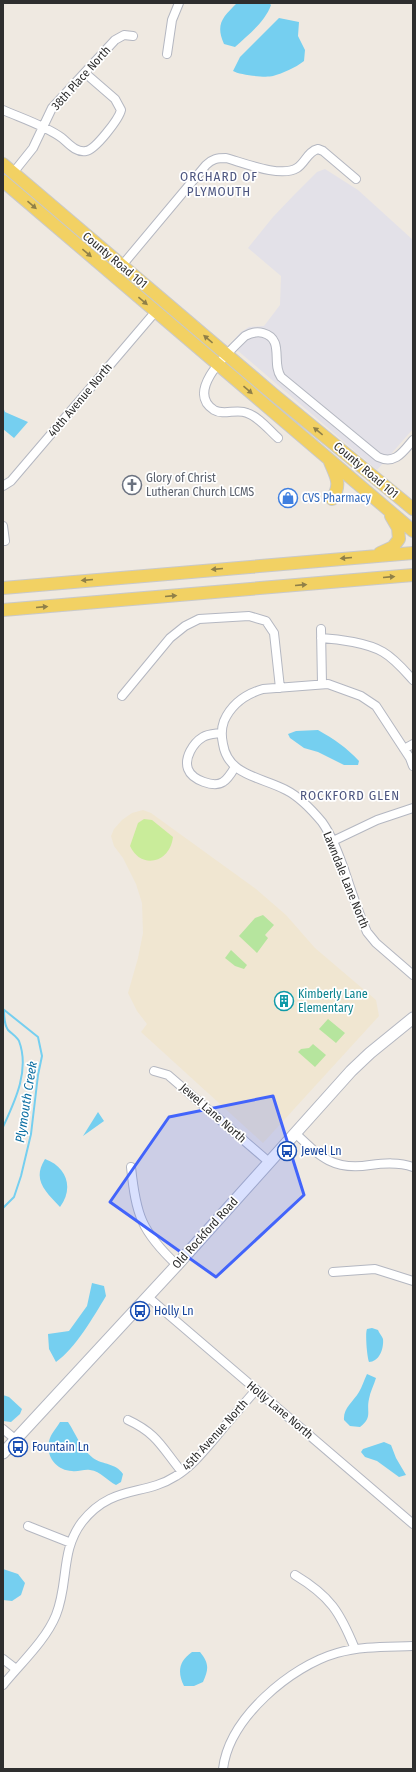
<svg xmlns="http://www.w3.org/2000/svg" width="416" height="1772" font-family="'Fira Sans Condensed',sans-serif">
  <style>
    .industrial { fill: #e3e1e8 }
    .education { fill: #f0e6d1 }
    .green { fill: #b6e59e }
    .pitch { fill: #c9ec9a }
    .water { fill: #75cff0 }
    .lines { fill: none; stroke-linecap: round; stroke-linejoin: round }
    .stream { stroke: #75cff0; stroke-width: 2 }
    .street-casing { stroke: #b4b7c1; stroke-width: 10 }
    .secondary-casing { stroke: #b4b7c1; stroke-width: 13 }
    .primary-casing { stroke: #c9c9c9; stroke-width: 14 }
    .street { stroke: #fff; stroke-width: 8 }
    .secondary { stroke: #fff; stroke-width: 11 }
    .primary { stroke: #f2d163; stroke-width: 12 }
    .oneway { fill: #908048 }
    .marked { fill: #4264fb; fill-opacity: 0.2; stroke: #4264fb; stroke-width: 3; stroke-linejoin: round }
    .labels { text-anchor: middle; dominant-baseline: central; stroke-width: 3.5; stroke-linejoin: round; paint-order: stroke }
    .street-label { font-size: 12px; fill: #2e2e2e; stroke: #fff }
    .worship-label { font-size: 12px; fill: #5b616d; stroke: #fff; text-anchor: start }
    .shop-label { font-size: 12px; fill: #366cbe; stroke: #fff; text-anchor: start }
    .culture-label { font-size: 12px; fill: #0d838f; stroke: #fff; text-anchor: start }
    .transit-label { font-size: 12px; fill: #164399; stroke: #fff; text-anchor: start }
    .neighbourhood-label { font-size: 13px; letter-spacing: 1px; fill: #4d5680; stroke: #fff }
    .water-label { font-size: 13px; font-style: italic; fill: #0d6fa3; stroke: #fff }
  </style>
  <rect width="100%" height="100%" fill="#efe9e1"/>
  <!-- industrial -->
  <path class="industrial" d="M325 169 358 190 413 240V429L377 470 230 344 241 332 249 327 264 326 280 305 281 276 248 248 273 217 294 195 317 172Z"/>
  <!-- education -->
  <path class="education" d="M143 810 151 813 256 889 286 915 315 948 376 1000 379 1016 263 1143 141 1032 147 1024 137 1011 128 993 138 958 143 933 142 903 136 884 123 858 114 846 111 836 114 829 122 820 132 813Z"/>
  <!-- green -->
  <path class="green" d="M263 915 274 925 265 935 268 938 257 953 239 936 255 918Z
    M231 950 247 965 244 969 235 966 225 958Z
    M328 1019 345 1033 336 1043 319 1029Z
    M313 1044 326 1055 315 1067 298 1052 301 1049 309 1048Z"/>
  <!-- pitch -->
  <path class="pitch" d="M144 819 152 820 173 837C170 863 141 870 130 846L138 823Z"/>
  <!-- water -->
  <path class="water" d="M237 3H269L271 5C265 22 248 35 235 47L224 44C215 24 223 17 237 3Z
    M279 18 299 22 298 36 305 50 304 61C295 68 283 73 273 76 265 78 240 75 233 71L240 57Z
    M3 407 5 412 28 422 14 438 3 429Z
    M318 730C334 739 347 748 359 761L358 765H344L318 752 304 748 290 738 288 734 296 731Z
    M98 1112 104 1121 83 1136Z
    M45 1159C67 1167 74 1188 60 1207 45 1191 32 1180 45 1159Z
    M92 1283 104 1286 106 1296C94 1316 75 1349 56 1362L49 1349 48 1334 69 1331 87 1306Z
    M372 1328 378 1330C379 1333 382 1336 383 1339 384 1349 379 1362 369 1362 367 1357 365 1333 367 1329Z
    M367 1374 376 1378C374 1385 370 1392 369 1399 366 1412 373 1417 360 1427L350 1426 344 1420C343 1408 353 1402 359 1392 362 1387 364 1380 367 1374Z
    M3 1395 9 1397 22 1409 20 1414 11 1422 3 1421Z
    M60 1422H68C76 1434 81 1449 93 1458 103 1465 116 1463 123 1474L121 1482 116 1485C107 1481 101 1471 90 1470 84 1469 78 1472 72 1471 55 1470 44 1454 50 1438 52 1433 57 1427 60 1422Z
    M384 1442 391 1445 396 1458 406 1475 399 1477 377 1461 365 1457 361 1452 363 1449Z
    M3 1569 18 1574 25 1583 21 1595 12 1601 3 1600Z
    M192 1652H200C209 1663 209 1669 203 1682L194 1686H184C177 1672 179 1661 192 1652Z"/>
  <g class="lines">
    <!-- stream -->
    <path class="stream" d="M3 1009 38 1037 42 1056 38 1075 31 1134 21 1176 14 1197 3 1208
      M3 1127C15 1101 30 1070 19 1041 17 1037 12 1034 8 1030 4 1024 4 1017 4 1010"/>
    <defs>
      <path id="street" d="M167 54 172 20 179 3
        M3 110C21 118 46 126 62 138 68 143 76 153 86 151 95 150 119 119 121 110L115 99 85 73
        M13 173 33 148 52 108 115 40 124 35 133 36
        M119 269 206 165C212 159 217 158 226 158 244 163 281 178 297 168 305 163 308 151 318 149L323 151 356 179
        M278 438C269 430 259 417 247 413 237 408 224 416 214 410 184 391 230 351 245 336 251 333 256 331 263 333 285 339 271 363 281 377L378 457C395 465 403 452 413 440
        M3 486 11 481 156 311
        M3 526 5 541
        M321 629 322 684
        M321 638C339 639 368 643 383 652 395 659 404 670 413 680
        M122 696 170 638 185 626 199 619 249 616 266 621 274 633 280 688
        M221 733C214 734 208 734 203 737 193 743 184 758 188 769 192 780 214 788 223 782 228 779 232 772 235 767
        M404 749 413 744
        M413 766 410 758 376 706 361 696 328 684 263 689C246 694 232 703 224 721 221 729 221 735 223 744 228 776 262 777 286 790 300 797 312 810 322 822 332 836 338 853 344 869 351 890 358 912 367 932L376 943 413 975
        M333 841 377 820 413 808
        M154 1071 168 1075 269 1162
        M295 1133C320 1157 334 1171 370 1165 385 1163 399 1162 413 1167
        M131 1167C136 1215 141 1231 177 1265
        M333 1272 375 1269 413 1281
        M148 1297 413 1524
        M128 1420C158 1434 162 1448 182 1472
        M3 1429 15 1439
        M28 1526 71 1543
        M295 1575C330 1596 340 1612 355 1649
        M3 1659 16 1669
        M3 1685C20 1664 46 1640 56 1615 69 1583 60 1551 82 1522 112 1484 143 1497 176 1476 191 1467 203 1452 215 1438 228 1422 242 1406 256 1390
        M223 1769C229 1718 291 1666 337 1653 362 1646 388 1647 413 1646"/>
      <path id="secondary" d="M3 1453 177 1265 351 1071 370 1053 413 1018"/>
      <path id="primary" d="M3 164 273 394 413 509
        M3 181 413 531
        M330 462C336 477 342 484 332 499
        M380 553 393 547 399 539 398 528 391 516
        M3 588 413 553
        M3 610 413 575"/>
    </defs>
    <!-- street casing -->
    <use href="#street" class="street-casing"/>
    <!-- secondary casing -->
    <use href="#secondary" class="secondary-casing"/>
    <!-- primary casing -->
    <use href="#primary" class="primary-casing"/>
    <!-- street -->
    <use href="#street" class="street"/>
    <!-- secondary -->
    <use href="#secondary" class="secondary"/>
    <!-- primary -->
    <use href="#primary" class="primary"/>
  </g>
  <!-- one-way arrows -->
  <defs><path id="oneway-solid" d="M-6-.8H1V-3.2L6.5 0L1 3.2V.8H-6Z"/></defs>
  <g class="oneway">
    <use href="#oneway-solid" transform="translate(32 205) rotate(41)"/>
    <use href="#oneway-solid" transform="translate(87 253) rotate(40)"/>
    <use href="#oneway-solid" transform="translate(143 301) rotate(40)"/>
    <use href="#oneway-solid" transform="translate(208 339) rotate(-140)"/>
    <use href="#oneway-solid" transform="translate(248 390) rotate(41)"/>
    <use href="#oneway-solid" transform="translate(318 431) rotate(-141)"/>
    <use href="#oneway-solid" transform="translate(346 558) rotate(175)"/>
    <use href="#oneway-solid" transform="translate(217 569) rotate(175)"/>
    <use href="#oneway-solid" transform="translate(389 577) rotate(-5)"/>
    <use href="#oneway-solid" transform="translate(87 580) rotate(175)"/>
    <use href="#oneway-solid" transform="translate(301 585) rotate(-5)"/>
    <use href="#oneway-solid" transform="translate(171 596) rotate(-5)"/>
    <use href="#oneway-solid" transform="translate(42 607) rotate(-5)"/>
  </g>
  <!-- marked area -->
  <path class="marked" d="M273 1096 304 1195 216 1277 110 1202 169 1117Z"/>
  <!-- icons -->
  <defs>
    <symbol id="church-ring" viewBox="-11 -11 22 22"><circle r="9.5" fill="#fff" stroke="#6b7280" stroke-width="1.5"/><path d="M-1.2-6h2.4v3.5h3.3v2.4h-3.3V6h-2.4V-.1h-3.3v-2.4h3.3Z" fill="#6b7280"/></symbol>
    <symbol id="shop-ring" viewBox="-11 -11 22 22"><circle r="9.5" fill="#fff" stroke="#3f7fe0" stroke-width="1.5"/><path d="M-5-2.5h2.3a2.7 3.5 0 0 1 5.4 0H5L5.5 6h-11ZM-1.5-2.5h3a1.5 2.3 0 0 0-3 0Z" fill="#3f7fe0"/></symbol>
    <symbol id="building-ring" viewBox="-11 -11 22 22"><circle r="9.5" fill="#fff" stroke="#0f9aa8" stroke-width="1.5"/><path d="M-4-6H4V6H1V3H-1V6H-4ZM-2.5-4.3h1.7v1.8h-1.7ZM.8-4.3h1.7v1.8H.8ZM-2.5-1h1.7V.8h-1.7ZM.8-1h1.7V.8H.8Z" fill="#0f9aa8"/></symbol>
    <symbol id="bus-ring" viewBox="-11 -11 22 22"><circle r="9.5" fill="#fff" stroke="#1a4fb4" stroke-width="1.5"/><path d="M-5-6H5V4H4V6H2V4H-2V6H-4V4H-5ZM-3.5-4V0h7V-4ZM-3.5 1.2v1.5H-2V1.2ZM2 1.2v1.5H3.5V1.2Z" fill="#1a4fb4"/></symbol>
  </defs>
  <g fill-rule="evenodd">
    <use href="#church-ring" x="121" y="474" width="22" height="22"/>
    <use href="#shop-ring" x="277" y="487" width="22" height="22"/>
    <use href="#building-ring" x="273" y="990" width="22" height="22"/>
    <use href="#bus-ring" x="276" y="1140" width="22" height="22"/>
    <use href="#bus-ring" x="129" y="1300" width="22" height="22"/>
    <use href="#bus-ring" x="7" y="1436" width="22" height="22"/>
  </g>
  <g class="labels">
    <!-- street labels -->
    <g class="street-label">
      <text transform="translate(81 78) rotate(-48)">38th Place North</text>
      <text transform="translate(115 260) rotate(40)">County Road 101</text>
      <text transform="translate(80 400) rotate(-50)">40th Avenue North</text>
      <text transform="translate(366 470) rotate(40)">County Road 101</text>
      <text transform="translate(346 880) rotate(68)">Lawndale Lane North</text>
      <text transform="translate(213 1113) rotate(41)">Jewel Lane North</text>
      <text transform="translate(205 1233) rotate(-48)">Old Rockford Road</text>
      <text transform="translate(280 1410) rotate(40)">Holly Lane North</text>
      <text transform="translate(215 1435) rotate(-48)">45th Avenue North</text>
    </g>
    <!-- worship labels -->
    <g class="worship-label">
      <text x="146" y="478">Glory of Christ<tspan x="146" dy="14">Lutheran Church LCMS</tspan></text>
    </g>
    <!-- shop labels -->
    <g class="shop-label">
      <text x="302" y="498">CVS Pharmacy</text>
    </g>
    <!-- culture labels -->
    <g class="culture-label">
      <text x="298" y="994">Kimberly Lane<tspan x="298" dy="14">Elementary</tspan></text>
    </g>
    <!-- transit labels -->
    <g class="transit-label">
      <text x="301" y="1151">Jewel Ln</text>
      <text x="154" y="1311">Holly Ln</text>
      <text x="32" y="1447">Fountain Ln</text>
    </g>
    <!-- neighbourhood labels -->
    <g class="neighbourhood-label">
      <text x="219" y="176">ORCHARD OF<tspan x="219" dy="15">PLYMOUTH</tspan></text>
      <text x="350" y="795">ROCKFORD GLEN</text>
    </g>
    <!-- water labels -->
    <g class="water-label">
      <text transform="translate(26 1102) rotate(-81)">Plymouth Creek</text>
    </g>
  </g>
  <!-- border -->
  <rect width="416" height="1772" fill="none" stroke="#2e2e2e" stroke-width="8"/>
</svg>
